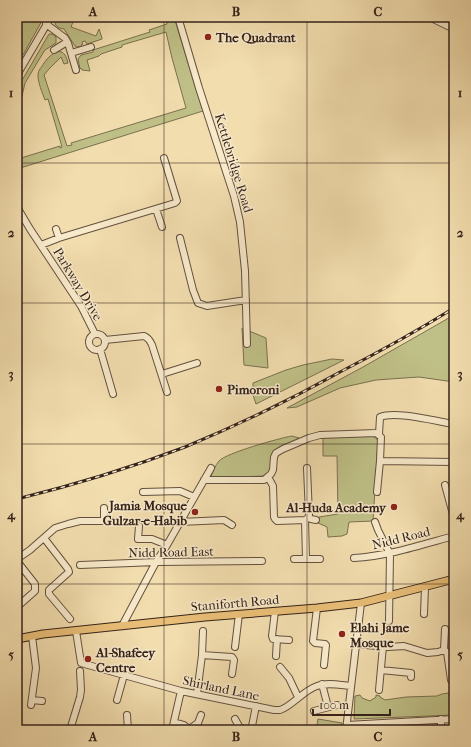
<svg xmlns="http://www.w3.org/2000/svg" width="471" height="747" font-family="'IM FELL French Canon',serif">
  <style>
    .green { fill: #bfc087; stroke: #7a7150 }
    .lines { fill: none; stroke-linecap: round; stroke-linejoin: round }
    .minor-casing { stroke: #64513f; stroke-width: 8 }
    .major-casing { stroke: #35221a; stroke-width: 9 }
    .minor { stroke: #f7e9ca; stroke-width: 6 }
    .major { stroke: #e9be77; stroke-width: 7 }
    .rail-casing { stroke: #35221a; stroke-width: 3 }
    .rail { stroke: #f7e9ca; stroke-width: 1.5; stroke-dasharray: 4.5; stroke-linecap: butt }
    .grid { fill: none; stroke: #35221a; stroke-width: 1; stroke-opacity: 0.55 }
    .poi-dot { fill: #8f2418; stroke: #f7e9ca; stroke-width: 1.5 }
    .labels { text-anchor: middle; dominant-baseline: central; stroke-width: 3; stroke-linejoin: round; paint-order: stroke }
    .poi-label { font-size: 13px; font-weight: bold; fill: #35221a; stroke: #f7e9ca; text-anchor: start }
    .street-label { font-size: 13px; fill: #35221a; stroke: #f7e9ca }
    .neatline { fill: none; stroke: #35221a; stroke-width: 1.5 }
    .grid-label { font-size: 13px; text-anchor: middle; font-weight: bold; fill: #35221a }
  </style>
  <rect width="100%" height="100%" fill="#f2ddae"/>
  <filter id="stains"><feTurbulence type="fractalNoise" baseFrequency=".005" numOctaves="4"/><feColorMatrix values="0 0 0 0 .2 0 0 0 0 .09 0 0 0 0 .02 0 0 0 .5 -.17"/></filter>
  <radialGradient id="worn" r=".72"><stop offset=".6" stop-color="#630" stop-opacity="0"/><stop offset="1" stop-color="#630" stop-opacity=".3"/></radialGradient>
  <!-- green -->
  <path class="green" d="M17 17H44L17 66V27L21 21 17 19Z
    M59 17H75L71 27 96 36 99 29 102 38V39L87 44 85 41 82 42 83 44 81 45 82 46 77 47 75 46 64 29C60 29 57 27 55 24Z
    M165 17H174L203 111 17 169V146L21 158 60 146V148L62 147 48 99 45 100C42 92 38 83 38 75 38 70 42 67 44 63 52 52 64 44 68 63L64 64 61 57 49 69 44 75 67 146 72 145 71 143 186 108 172 58 166 32 122 45V47L101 54 99 56 87 60 90 71 82 70 81 68 80 69 78 59 81 55 93 52V50L150 32 149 30 167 24Z
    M49 34H52L56 37V43L45 50 43 53 25 83 22 96H19L17 102V89Z
    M454 315V382L419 377 376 380 340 388 297 407 287 408 363 367Z
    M242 328 266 338 268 368 244 365Z
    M332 359 344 360 256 404 253 395V383L286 370 303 365Z
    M292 436 299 438C291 443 277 445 272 454 268 463 275 471 263 476L210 478C213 473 215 465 219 461 226 453 280 438 292 436Z
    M372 436 376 438 378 441 373 521 349 522 347 534 342 536 328 537 327 527 318 523 319 517 338 514 337 456H323V438Z
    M448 693 450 697H454V715L354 719 355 696 360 695 362 698 370 701 376 697V695L380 696V697L385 700 406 697 437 696 442 694Z
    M318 719 342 723V730H316Z"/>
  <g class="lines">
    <defs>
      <path id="minor" d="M178 17 199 88 234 196 240 222 245 271 247 344
        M429 17 454 29
        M46 24 65 38 68 43 76 70
        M54 50 67 42
        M71 53 91 47
        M17 75 51 17
        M17 207 30 229 81 306 95 334
        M156 209 162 227
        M56 229 59 238
        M180 238 193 290 198 303 207 306 246 300
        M41 245 59 238 175 203 177 201 164 158
        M89 342a8 8 0 1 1 16 0a8 8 0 1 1-16 0Z
        M105 340 144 336C149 338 150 341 152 345L167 392
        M100 349 113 394
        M162 374 197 363
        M379 434 380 417C395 411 431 420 448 423L451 424 453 426V462
        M380 461 454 462
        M307 468 309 515 308 518
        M268 477 273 486 274 517 275 519 277 521 305 520 308 518 311 519 316 520
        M204 480H264L271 474 273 470 274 457 276 453 283 449 309 438 320 435 376 433 381 437 380 461 377 492
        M445 485 454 518
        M143 492 180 491 194 497
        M305 520 306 559
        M104 521H112
        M180 522 224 520 232 525
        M375 522 378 530 390 554 389 621
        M139 526 138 539H152L167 545
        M44 538 68 569 69 572 49 590V594L70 619
        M354 558C388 556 421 545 454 536
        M17 559 30 550 55 528 68 524 80 521H104V508
        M294 559H320
        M17 561 35 584V591L17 607
        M80 565 156 562 262 561
        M317 608 313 641 315 643 325 644 326 645 324 665
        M275 611 272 636 273 639 289 640
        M424 614 425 587
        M122 626 156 562 167 545 211 468
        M445 629 444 650 447 652 451 680
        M76 631 81 663 181 691 274 710C276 710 278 710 280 710 291 707 304 690 317 686 327 682 340 685 351 686
        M356 644 388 647 404 646 427 653 438 652 444 650
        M235 647 239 614
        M202 655 232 657 234 660 232 674
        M276 656 277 639
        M280 667 289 678 298 697
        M381 670 411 673V677
        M322 684 328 707
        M379 690 383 646
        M197 694 202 655 203 631
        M32 700 42 701
        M117 700 124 675
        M31 705 36 668 32 636
        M256 706 252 726 254 729 258 730
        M314 711 337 705
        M127 715 128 730
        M235 719 240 728 250 730
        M174 722 184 725 190 730
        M347 725 454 719
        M189 729 198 723 201 715
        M70 730 80 697 81 690 80 671
        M172 730 181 691
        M346 730 361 603
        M441 730V719"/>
      <path id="major" d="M17 639 43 634 205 617 317 608 361 603 454 579"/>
    </defs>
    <!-- minor casing -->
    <use href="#minor" class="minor-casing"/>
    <!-- major casing -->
    <use href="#major" class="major-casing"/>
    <!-- minor -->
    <use href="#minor" class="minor"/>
    <!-- major -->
    <use href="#major" class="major"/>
    <defs>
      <path id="rail" d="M17 499C74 485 130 468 185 447 238 425 290 400 340 372 379 352 417 331 454 308"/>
    </defs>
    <!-- rail casing -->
    <use href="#rail" class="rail-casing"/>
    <!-- rail -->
    <use href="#rail" class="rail"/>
  </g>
  <!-- grid -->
  <path class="grid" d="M164 17V730M307 17V730M17 163H454M17 303H454M17 444H454M17 584H454"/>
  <!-- markers -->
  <g class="poi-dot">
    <circle cx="208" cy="37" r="4"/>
    <circle cx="219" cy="389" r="4"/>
    <circle cx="394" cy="507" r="4"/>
    <circle cx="195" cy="512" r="4"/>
    <circle cx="342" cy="634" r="4"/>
    <circle cx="88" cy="659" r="4"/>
  </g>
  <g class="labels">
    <!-- poi labels -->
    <g class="poi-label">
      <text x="216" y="37">The Quadrant</text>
      <text x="227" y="389">Pimoroni</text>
      <text x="187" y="505" text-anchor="end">Jamia Mosque<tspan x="187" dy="15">Gulzar-e-Habib</tspan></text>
      <text x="386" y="507" text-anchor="end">Al-Huda Academy</text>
      <text x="350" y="627">Elahi Jame<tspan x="350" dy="15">Mosque</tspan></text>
      <text x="96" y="652">Al-Shafeey<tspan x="96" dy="15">Centre</tspan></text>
    </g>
    <!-- street labels -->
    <g class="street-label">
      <text transform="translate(234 163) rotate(73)">Kettlebridge Road</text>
      <text transform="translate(78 284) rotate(59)">Parkway Drive</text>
      <text transform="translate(401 538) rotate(-14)">Nidd Road</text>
      <text transform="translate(171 552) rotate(-1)">Nidd Road East</text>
      <text transform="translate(235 603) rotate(-5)">Staniforth Road</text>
      <text transform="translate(221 688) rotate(12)">Shirland Lane</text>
    </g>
  </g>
  <!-- margin -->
  <rect width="471" height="747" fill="none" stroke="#f2ddae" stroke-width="44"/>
  <!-- scale -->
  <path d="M313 709v6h77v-6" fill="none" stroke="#35221a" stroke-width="2"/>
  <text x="319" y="709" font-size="12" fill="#35221a" stroke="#f7e9ca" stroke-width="3" paint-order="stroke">100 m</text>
  <rect x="22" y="22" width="427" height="703" class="neatline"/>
  <g class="grid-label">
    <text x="93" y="16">A</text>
    <text x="236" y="16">B</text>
    <text x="378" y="16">C</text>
    <text x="11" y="97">1</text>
    <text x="460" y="97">1</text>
    <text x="11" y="237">2</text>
    <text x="460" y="237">2</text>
    <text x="11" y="378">3</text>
    <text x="460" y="378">3</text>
    <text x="11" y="519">4</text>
    <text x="460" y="519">4</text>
    <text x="11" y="659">5</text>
    <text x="460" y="659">5</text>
    <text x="93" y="741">A</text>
    <text x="236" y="741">B</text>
    <text x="378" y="741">C</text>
  </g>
  <rect width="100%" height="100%" filter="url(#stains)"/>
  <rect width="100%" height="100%" fill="url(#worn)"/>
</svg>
